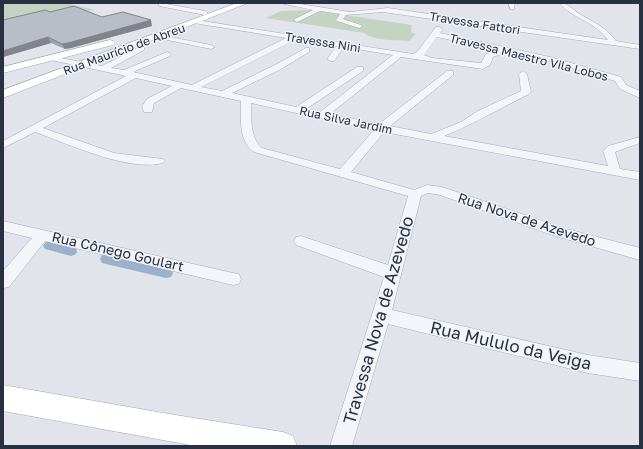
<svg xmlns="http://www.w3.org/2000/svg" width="643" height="449" font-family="'Golos Text',sans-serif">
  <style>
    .green { fill: #c5d4c2 }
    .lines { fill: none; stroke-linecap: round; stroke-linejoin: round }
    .canal { fill: #9bb0cb; fill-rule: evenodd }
    .minor-casing { stroke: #a6abb4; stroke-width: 1 }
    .major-casing { stroke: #a0a8b6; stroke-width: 1 }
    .minor { fill: #f4f5f8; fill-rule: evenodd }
    .major { fill: #fff; fill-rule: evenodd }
    .wall { fill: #9ea3ab }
    .shaded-wall { fill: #81848b }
    .building { fill: #b8bdc7; stroke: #81848b }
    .labels { text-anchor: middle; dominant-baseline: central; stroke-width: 3; stroke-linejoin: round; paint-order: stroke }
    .far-street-label { font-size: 12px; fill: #283142; stroke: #f0f3f7 }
    .street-label { font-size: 14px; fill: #283142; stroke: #f0f3f7 }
    .near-street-label { font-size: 17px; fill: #283142; stroke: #f0f3f7 }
  </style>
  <rect width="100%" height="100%" fill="#e1e4ea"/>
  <!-- green -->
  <path class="green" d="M3 3H65L95 10 3 22Z
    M312 10 412 25 411 32 416 34 409 41C398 40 372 41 364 33L266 18 281 11Z"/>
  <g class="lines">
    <!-- canal -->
    <path class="canal" d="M49 241 76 248 77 251 76 254 71 256 45 249 43 246 45 243Z
      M107 254 171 269 173 273 171 277 166 278 102 263 100 259 102 255Z"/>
    <defs>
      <path id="minor" d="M161 3 205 11 208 13 205 15 159 6V4Z
        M280 3H294L350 12 388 8 608 40C596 22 573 19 559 3 568 3 571 8 578 13 593 22 606 27 616 41L640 45V49L383 12 346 15 343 19 361 25 362 26 359 28 337 21 336 20 340 14 320 11 297 22 294 20 295 19 313 10Z
        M509 3H515L514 9H510Z
        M196 20 413 54 417 52 436 27H439L443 29 440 33 550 57 621 77 626 85 640 91V98L620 89 615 81 548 61 508 52 493 57 490 65 483 69C455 65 428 61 401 57L330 114 379 124 447 71H453V75L390 126 431 134 461 122 478 111 521 91 519 74 523 71 527 74 531 92 529 94C501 108 473 124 444 136L608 166 603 151 608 146 640 137V143L615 152 620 169 640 172V180L384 132 351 172 414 190 427 185 442 187 563 228 640 248V260L555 236 440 195 428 193 421 196 392 310 588 355 640 363V381L588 373 388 324 352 446H330L384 277 296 245 294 241 296 237 301 236 388 265 408 196 254 152C238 140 241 119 241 101L181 88 154 103 152 112H144L142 106 147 99 172 86 136 78 43 128 114 153 163 159 165 161 163 163C128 172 69 144 35 132L3 148V141L126 76 51 60V56L102 66 141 46H144V50L111 68 124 70 167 52 171 54 170 56 133 72 192 85 286 38 194 23 193 22ZM437 37 499 50 486 54 481 63 432 58 424 55ZM295 40 337 46 327 59 331 61H334L344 47 393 55 320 112 306 109 363 71V67H357L296 107 232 93 281 69 309 52V48H306L275 65 222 91 201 87ZM251 103 374 130 340 169 262 148C249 137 252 118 251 103Z
        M155 34 211 45 215 47 211 49 158 38H155Z
        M3 221 233 273 239 274 241 279 239 284 233 285 45 241 9 287 3 288V271L32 238 3 231Z"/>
      <path id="major" d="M237 3H248L3 98V90Z
        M110 40 113 41 115 43 113 45 3 73V67Z
        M3 385 175 415 283 432 293 436 297 446H196L3 411Z"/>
    </defs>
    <!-- minor casing -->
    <use href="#minor" class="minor-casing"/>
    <!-- major casing -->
    <use href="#major" class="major-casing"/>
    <!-- minor -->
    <use href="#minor" class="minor"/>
    <!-- major -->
    <use href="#major" class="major"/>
  </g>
  <!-- wall -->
  <path class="wall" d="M50 12 102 17 152 26 71 48 65 49 51 43 3 57V20Z"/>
  <!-- shaded-wall -->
  <path class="shaded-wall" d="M151 20 152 26 71 48 65 49 62 44Z
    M48 37 51 43 3 57V51Z"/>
  <!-- building -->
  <path class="building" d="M74 6 102 17 123 12 151 20 68 43 62 44 48 37 3 51V20L45 10 50 12Z"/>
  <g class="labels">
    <!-- far-street labels -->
    <g class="far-street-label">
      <text transform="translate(475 23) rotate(9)">Travessa Fattori</text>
      <text transform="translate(323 42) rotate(9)">Travessa Nini</text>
      <text transform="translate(124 49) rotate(-20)">Rua Maurício de Abreu</text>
      <text transform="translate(529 57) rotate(14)">Travessa Maestro Vila Lobos</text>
      <text transform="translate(346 120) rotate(12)">Rua Silva Jardim</text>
    </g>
    <!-- street labels -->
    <g class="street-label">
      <text transform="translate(527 219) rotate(18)">Rua Nova de Azevedo</text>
      <text transform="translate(118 251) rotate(13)">Rua Cônego Goulart</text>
    </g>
    <!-- near-street labels -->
    <g class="near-street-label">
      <text transform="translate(378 320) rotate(-74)">Travessa Nova de Azevedo</text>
      <text transform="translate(511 345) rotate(13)">Rua Mululo da Veiga</text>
    </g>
  </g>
  <!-- border -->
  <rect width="643" height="449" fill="none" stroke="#283142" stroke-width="8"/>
</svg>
